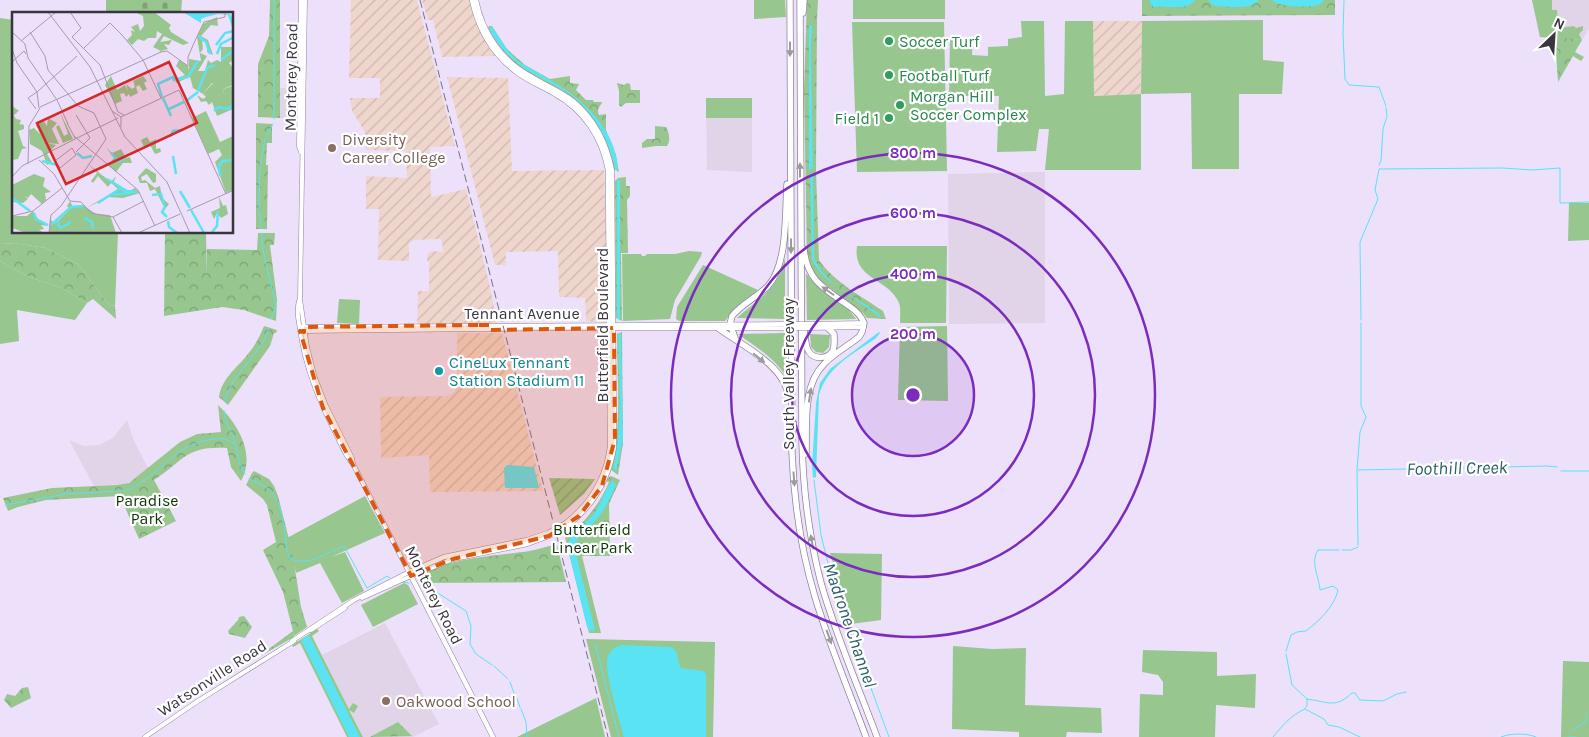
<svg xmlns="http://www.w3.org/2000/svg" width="1589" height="737" font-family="Karla,sans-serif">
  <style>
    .industrial { fill: url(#industrial-furrows) }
    .education { fill: #e1d4e8 }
    .grass { fill: #97c68f }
    .forest { fill: url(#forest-crowns) }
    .cemetery { fill: url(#cemetery-stones) }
    .garden { fill: url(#garden-furrows) }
    .water { fill: #5ae3f3 }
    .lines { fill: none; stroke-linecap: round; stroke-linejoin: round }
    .stream { stroke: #5ae3f3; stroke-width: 1 }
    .secondary-casing { stroke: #8f839c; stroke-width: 5 }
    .primary-casing { stroke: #8f839c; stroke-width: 5.5 }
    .motorway-casing { stroke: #8f839c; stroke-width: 7 }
    .secondary { stroke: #fff; stroke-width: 4 }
    .primary { stroke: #fff; stroke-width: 4.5 }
    .motorway { stroke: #fff; stroke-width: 5.5 }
    .rail { stroke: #797181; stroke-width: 1; stroke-dasharray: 8 4; stroke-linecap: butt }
    .secondary-bridge-casing { stroke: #8f839c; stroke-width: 5; stroke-linecap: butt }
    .primary-bridge-casing { stroke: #8f839c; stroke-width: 5.5; stroke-linecap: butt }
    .secondary-bridge { stroke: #fff; stroke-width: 4 }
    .primary-bridge { stroke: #fff; stroke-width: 4.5 }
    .oneway { fill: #9c9a9e }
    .marked { fill: #df570e; fill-opacity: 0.2; stroke: #df570e; stroke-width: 4; stroke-dasharray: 10 6; stroke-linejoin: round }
    .ring { fill: none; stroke: #7b2cbf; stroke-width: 2.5 }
    .leisure-dot { fill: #2e9e5b; stroke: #fff; stroke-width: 2 }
    .education-dot { fill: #8d6e63; stroke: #fff; stroke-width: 2 }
    .culture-dot { fill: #0f9aa8; stroke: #fff; stroke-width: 2 }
    .labels { text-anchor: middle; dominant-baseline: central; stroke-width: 4.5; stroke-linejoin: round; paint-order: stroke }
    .leisure-label { font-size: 16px; fill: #27864d; stroke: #fff; text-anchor: start }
    .street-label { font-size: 16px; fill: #39343e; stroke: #fff }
    .education-label { font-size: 16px; fill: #785e54; stroke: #fff; text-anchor: start }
    .culture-label { font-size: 16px; fill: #0d838f; stroke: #fff; text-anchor: start }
    .park-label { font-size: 16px; fill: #0b3604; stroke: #fff }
    .water-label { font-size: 18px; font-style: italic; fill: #286168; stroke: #fff }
    .inset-river { fill: none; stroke: #5ae3f3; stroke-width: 2.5 }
    .inset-road { fill: none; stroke: #a59baf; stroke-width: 1 }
    .view { fill: #d62828; fill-opacity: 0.15; stroke: #d62828; stroke-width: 2.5 }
    .inset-edge { fill: none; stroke: #39343e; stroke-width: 2.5 }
    .centre { fill: #7b2cbf; stroke: #fff; stroke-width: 2.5 }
    .ring-label { font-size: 15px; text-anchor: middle; font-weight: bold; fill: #7b2cbf; stroke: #fff; stroke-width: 4.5; stroke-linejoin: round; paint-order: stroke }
  </style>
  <defs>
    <pattern id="industrial-furrows" width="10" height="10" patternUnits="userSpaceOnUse" patternTransform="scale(1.25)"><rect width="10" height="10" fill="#efd6cd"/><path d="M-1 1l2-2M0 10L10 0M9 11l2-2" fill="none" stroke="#ceb8b1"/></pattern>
    <pattern id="forest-crowns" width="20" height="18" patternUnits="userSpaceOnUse" patternTransform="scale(1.25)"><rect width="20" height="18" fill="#97c68f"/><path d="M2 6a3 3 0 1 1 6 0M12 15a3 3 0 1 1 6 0" fill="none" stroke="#7ca276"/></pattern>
    <pattern id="cemetery-stones" width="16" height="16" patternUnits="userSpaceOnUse" patternTransform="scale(1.25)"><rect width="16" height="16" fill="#97c68f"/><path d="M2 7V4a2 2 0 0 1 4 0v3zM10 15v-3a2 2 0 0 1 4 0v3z" fill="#7ca276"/></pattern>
    <pattern id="garden-furrows" width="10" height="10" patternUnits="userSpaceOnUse" patternTransform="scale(1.25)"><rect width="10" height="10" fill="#97c68f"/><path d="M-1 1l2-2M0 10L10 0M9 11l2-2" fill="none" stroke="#7ca276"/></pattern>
  </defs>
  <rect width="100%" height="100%" fill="#ede0fb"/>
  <!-- industrial -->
  <path class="industrial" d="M351 0H417L455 146 430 147 431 195 432 197 466 189 490 287 497 323 417 324 418 291H429V261H427V255L431 251 443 252 442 242 440 239 414 240 409 243V261L378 260 379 209H366V176L407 178 406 151 366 150 365 132 352 111 350 98H380V78H349Z
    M422 0H469L475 20 485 40 496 56 442 57 433 20H428Z
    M1093 21H1142L1141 94 1094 96Z
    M447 77 508 78 512 171 604 170 609 323 586 321 585 298 559 297 558 251 506 252V265H495Z
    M457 333H502L543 491 430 492 429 455 381 458 380 397 446 396 452 394 457 388Z"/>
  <!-- education -->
  <path class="education" d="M1532 0H1589V29L1582 40 1540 37Z
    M272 88H297L296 118H272Z
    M706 98H752V172L707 170Z
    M1045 172V323L949 324 948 174Z
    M127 420 134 441 148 468 132 481 125 484 94 486 69 440 84 446 99 445 113 438Z
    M385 623 439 724 413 737H363L322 655Z"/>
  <!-- grass -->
  <path class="grass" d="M106 0H128V14H106Z
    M754 0H785L786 17 754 19Z
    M853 0H945V19H853Z
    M1532 0H1552V10H1557L1559 28 1574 26 1576 28 1583 26V30L1579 34 1582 40 1540 37Z
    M0 18 14 20V232L118 233 115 306 109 305 78 264 46 248 20 244 0 243Z
    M1263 20V60L1284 62 1282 94H1239V169H1192L1191 93 1141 94V170H1045L1049 129H1039L1036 151 997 152 999 96H949L950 39 973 40 972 55 988 56V47L1008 46V39L1022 37 1021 21H1044L1045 96 1064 94 1065 21H1093L1094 96 1141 94 1142 21Z
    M852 22H944L947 171 857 172Z
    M706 98H752V118H706Z
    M1569 203H1589V240L1568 241Z
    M857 246H947L946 323H900C900 317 901 309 899 303 889 278 852 280 857 246Z
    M689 251 702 252 701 256 675 300 670 319 623 321 622 254H641L642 256H645L647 254H675Z
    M785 258V319L737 318C759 298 778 290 785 258Z
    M0 261 29 277 62 288 87 303 75 320 17 310 19 341 0 344Z
    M703 265 758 290 733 311 725 321H679L676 319 677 307Z
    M806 273C821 294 843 299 856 319L807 320Z
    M339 299 360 300 359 324 337 323Z
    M947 326 948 401 898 400 900 327Z
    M785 333 787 378C775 358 756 347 738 334Z
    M810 334 830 335 829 347 823 353 816 352 811 347Z
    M365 496 385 533 331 557 345 552 364 591 342 603 320 563 296 573 287 538Z
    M830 553 882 554 881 620 851 624Z
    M570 556H582L601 633H589Z
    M404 583 408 585 418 604 373 627 361 605Z
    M317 629 319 631 312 636 349 709 353 703 358 706 354 713 349 710 363 737H347L300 643 293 647 292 645Z
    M586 639 715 642 713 737H611Z
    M953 646 992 649 1026 648 1025 705 1101 708 1102 733 1067 732 1066 737H1019V732L952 729Z
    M1143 650 1217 652V676L1256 674 1255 708 1216 705 1215 737H1139L1140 694 1163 695V682L1158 675 1142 672Z
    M1563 661 1589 662V737H1561Z
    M596 698 605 737H517Z"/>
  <!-- forest -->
  <path class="forest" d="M270 0H280V118L258 117V64L269 36Z
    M807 0H818L817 19 816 170 819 260C834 282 861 296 883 311L886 319 867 318 863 313 814 276 807 258 804 90Z
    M1142 0H1335V15L1142 16Z
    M489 26H492L507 49 525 65 550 79 570 76V83L579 84 576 90 586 100H593L594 102H602C601 106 596 109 599 115L606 114V130L616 155 619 172 614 169C608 137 590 109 563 91 551 84 537 79 525 71 509 61 497 45 488 28Z
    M1555 37 1582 40 1575 52 1584 57 1581 61 1573 56 1558 82Z
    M617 83 624 85 627 83 630 84 631 90H640V103H626L621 107 619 105V91Z
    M256 123 272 124V143H267L266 165H268L267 229H256Z
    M655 126 666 127C669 132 671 141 667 146H656L642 148V143L647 139H655Z
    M626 177V186H630V196L627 200 628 253H621L622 321 616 318 615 181 618 178Z
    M165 233H206L207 277V249L257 250 258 233H275L274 245H270L277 300 276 321 244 310 222 307 164 316Z
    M0 243 20 244 46 248 78 264 109 305 115 306 116 319 93 299 87 303 62 288 29 277 0 261Z
    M264 326 277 330 276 333H274L270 346 228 405 219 397C222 378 236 369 248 354 255 346 260 336 264 326Z
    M622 332 623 443 618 475 611 470C622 427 617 378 617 334Z
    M218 405C238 424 256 454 241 481L231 467 227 448C185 446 185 460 154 480L176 521 139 539 120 496 46 500 18 507 8 511 3 498 52 488 117 485 129 483 180 442 197 434 221 432Z
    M254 471 269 479 274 486 278 496 292 551 301 607 307 627 294 636 293 632 294 637 264 654 262 652 264 650 266 651 293 631 283 592 263 550 276 542 267 505 263 499 246 485 252 473Z
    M611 476 620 480 609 504 610 556H570L563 530 569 534 572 533C588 518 600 503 609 482L606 481 608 478Z
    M555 545H557L566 582 420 583 418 579C430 559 506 555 529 551 538 550 546 546 555 545Z
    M244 616 252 627 245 638 229 634 228 631 238 620 239 617Z
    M28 687 31 698 11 708 4 700 7 694 15 696 22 688Z
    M398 722 412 736 370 737Z"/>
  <!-- cemetery -->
  <path class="cemetery" d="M128 0H182L181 14H128Z"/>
  <!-- garden -->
  <path class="garden" d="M549 478 595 479 584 494 560 515Z"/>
  <!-- water -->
  <path class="water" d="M1150 0H1195C1188 11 1166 6 1154 7L1150 4Z
    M1208 0H1259C1250 11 1227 6 1214 6Z
    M1271 0H1324C1322 2 1321 4 1318 5 1309 8 1278 7 1271 0Z
    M811 25 812 26 811 47 813 168 810 170 809 169V26Z
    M491 26C500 37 505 50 516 59 527 68 540 73 552 81 584 100 616 130 618 169L616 170 615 168C609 140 595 114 572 96 555 83 532 76 516 62 504 53 496 41 489 29Z
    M810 173 813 174 814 257C823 283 854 296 875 311L881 316 880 317 824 277 814 264 812 258Z
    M617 179 620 180V320L617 318Z
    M879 332 880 333 876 338C853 354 827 367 819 395L816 477 813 478 812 465 816 403 820 383 830 369Z
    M621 333 623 439 616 471 613 469C623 425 619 379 618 335Z
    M507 465 534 467 539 488H505L504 468Z
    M612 481 616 484C611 497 606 508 597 519 589 528 578 535 574 546L595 630 590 631 587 627 567 546C569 536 585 524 592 516 601 506 604 490 612 481Z
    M309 635 360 737H349L301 640Z
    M621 645 671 647C680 652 676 660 681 668L703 671 706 674V737H624C620 723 605 673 607 661 608 652 613 648 621 645Z"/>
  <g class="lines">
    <!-- stream -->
    <path class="stream" d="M274 0V119
      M1344 0 1343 34 1345 79 1349 85 1379 87 1386 106
      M260 165 265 140 273 124
      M1379 165 1381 161 1383 129 1387 116 1386 108
      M260 167 259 202 261 228
      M262 233V246L276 306 271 319
      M1361 320 1360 242 1378 199 1375 190 1379 169 1503 168 1532 170 1560 168V203L1589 202
      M225 402C227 378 261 356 269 328
      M224 411C225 423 231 431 235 442 238 453 238 464 245 474
      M1358 470 1547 466 1557 467
      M1561 471H1589
      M249 479C255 481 262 484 267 488 285 502 284 534 288 554L291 559C311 566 326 553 344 546L367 588 387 576 390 578
      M814 480 821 535 834 588 889 737
      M118 491C125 490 131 490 136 486 166 468 175 444 214 439 223 438 229 439 235 445
      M5 505 66 494 117 491
      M1358 545 1357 470 1360 432 1366 417 1361 406V323
      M1342 550H1351L1358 547
      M402 582 409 583
      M422 583 466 611 471 626 470 644 476 654 492 665
      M1306 631C1319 621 1335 606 1338 590L1333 586 1320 590C1319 576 1310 563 1318 550H1339
      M595 643 619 737
      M1286 651 1291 635 1297 632 1305 631
      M1286 654 1292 685 1307 699V706L1305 708
      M494 666 508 679
      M510 682 514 693
      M515 694 520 707
      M1307 699 1313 700
      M1314 700C1331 704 1338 706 1352 693H1355L1360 700 1383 701 1397 694 1406 692
      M521 709 526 722 527 737
      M1571 731 1585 722 1587 714
      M1273 737C1282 726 1291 715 1305 709L1324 719 1328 725 1339 727 1360 737
      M1501 737C1510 733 1527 733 1536 737
      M1568 737H1576"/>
    <defs>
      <path id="secondary" d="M305 0 300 298C296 308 298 319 300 329 305 368 320 403 338 438 342 447 346 457 353 464
        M301 152 299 146 301 0
        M808 324 864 323
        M300 327 785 324
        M809 328 864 327
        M300 331 573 328H785
        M362 598 411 576
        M311 630 345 608
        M292 641 354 600 409 572 353 464 352 458 326 406 315 378 307 347 300 299
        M145 737 198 701 294 641"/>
      <path id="primary" d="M472 0C478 29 492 53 515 71 527 81 542 86 555 94 584 110 602 138 608 170L610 447C606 478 591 503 566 523
        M476 0C482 32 501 60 530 76 544 85 560 91 573 101 594 119 607 144 612 171L614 447C609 479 593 506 567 526
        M411 576 453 559 527 544 549 536
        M493 737 409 572 444 557 527 540 548 533"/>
      <path id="motorway" d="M790 0 792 453C794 502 801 550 815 597 829 644 849 691 866 737
        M800 0 802 441C803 489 809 537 821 583 836 636 858 686 877 737
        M803 13 804 0
        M804 249C807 281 825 289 849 306 855 310 861 315 864 323L862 332 859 337C848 346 834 353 824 364 802 386 807 425 806 454
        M718 328C741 345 786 366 788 396
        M804 328C805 335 805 346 809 352 815 360 829 359 833 350 835 345 834 339 834 334L828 328
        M735 338 730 324 732 316C742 304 757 297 768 286 788 264 785 213 787 184"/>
    </defs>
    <!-- secondary casing -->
    <use href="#secondary" class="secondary-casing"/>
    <!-- primary casing -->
    <use href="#primary" class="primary-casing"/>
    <!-- motorway casing -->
    <use href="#motorway" class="motorway-casing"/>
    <!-- secondary -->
    <use href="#secondary" class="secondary"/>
    <!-- primary -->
    <use href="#primary" class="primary"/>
    <!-- motorway -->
    <use href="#motorway" class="motorway"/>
    <!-- rail -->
    <path class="rail" d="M420 0 608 737"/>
    <defs>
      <path id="secondary-bridge" d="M785 324H808
        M785 328H809"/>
      <path id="primary-bridge" d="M548 533 566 523
        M549 536 567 526"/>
    </defs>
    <!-- secondary-bridge casing -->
    <use href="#secondary-bridge" class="secondary-bridge-casing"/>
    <!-- primary-bridge casing -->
    <use href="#primary-bridge" class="primary-bridge-casing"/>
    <!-- secondary-bridge -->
    <use href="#secondary-bridge" class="secondary-bridge"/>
    <!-- primary-bridge -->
    <use href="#primary-bridge" class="primary-bridge"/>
  </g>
  <!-- one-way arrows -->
  <defs><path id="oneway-solid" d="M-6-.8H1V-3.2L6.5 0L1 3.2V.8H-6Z" transform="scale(1.25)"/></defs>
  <g class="oneway">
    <use href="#oneway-solid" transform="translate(790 49) rotate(90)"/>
    <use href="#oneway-solid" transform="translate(800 170) rotate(-90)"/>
    <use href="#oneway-solid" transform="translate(791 246) rotate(90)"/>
    <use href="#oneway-solid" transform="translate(828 291) rotate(-145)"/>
    <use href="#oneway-solid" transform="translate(759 358) rotate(39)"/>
    <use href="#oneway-solid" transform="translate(810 395) rotate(-81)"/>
    <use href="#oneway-solid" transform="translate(794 479) rotate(86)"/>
    <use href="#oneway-solid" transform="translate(812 542) rotate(-101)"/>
    <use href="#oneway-solid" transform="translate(829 637) rotate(70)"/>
  </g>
  <!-- marked area -->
  <path class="marked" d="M479 325H489L490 330 614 328 615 439 602 486 579 516 549 536 453 559 411 576 323 408 300 331 304 332V327Z"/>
  <!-- distance rings -->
  <circle cx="913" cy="395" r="61" fill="#7b2cbf" fill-opacity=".12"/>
  <g class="ring">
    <circle cx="913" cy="395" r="61"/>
    <circle cx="913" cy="395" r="121"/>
    <circle cx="913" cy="395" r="182"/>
    <circle cx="913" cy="395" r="242"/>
  </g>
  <!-- markers -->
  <g class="leisure-dot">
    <circle cx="889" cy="41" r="5"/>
    <circle cx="889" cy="75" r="5"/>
    <circle cx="900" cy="105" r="5"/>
    <circle cx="889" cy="118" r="5"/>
  </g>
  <g class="education-dot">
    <circle cx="332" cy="148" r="5"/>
    <circle cx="386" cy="701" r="5"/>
  </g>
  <circle class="culture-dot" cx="439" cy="371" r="5"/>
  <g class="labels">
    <!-- leisure labels -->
    <g class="leisure-label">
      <text x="899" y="41">Soccer Turf</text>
      <text x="899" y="75">Football Turf</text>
      <text x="910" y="96">Morgan Hill<tspan x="910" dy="18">Soccer Complex</tspan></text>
      <text x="879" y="118" text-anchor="end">Field 1</text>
    </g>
    <!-- street labels -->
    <g class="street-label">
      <text transform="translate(291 77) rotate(-89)">Monterey Road</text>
      <text x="522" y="313">Tennant Avenue</text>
      <text transform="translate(602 325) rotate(-90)">Butterfield Boulevard</text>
      <text transform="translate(788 374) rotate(-90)">South Valley Freeway</text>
      <text transform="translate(434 595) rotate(63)">Monterey Road</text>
      <text transform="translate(212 678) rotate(-33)">Watsonville Road</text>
    </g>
    <!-- education labels -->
    <g class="education-label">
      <text x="342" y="139">Diversity<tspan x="342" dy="18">Career College</tspan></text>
      <text x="396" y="701">Oakwood School</text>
    </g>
    <!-- culture labels -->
    <g class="culture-label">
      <text x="449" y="362">CineLux Tennant<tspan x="449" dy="18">Station Stadium 11</tspan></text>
    </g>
    <!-- park labels -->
    <g class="park-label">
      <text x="147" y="500">Paradise<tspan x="147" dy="18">Park</tspan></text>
      <text x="592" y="529">Butterfield<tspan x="592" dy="18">Linear Park</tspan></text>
    </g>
    <!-- water labels -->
    <g class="water-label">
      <text transform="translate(1457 468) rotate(-1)">Foothill Creek</text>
      <text transform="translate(850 625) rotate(71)">Madrone Channel</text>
    </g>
  </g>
  <!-- overview -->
  <g transform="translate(12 12)">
    <rect width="221" height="221" fill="#ede0fb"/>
    <path d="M123 0H142L159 13 157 16 159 20 177 31 171 33 152 24 148 30 160 28 157 33 152 32 156 37 149 39 141 35 150 22 145 19 144 26H136L132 29 126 27 120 33 115 28 120 23 119 18 123 20 119 15 126 12 128 19 132 14 131 4ZM205 5 206 14 199 13 189 24 196 28 201 43 195 40V31L190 28 191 37 188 41 195 44 186 59H193L196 48 199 51 205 48 209 50V35H221V48L217 51 221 56V97L205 104 200 90 197 93 194 89 189 90 185 83 191 87 194 85 191 82 202 86 212 81 211 77 221 74 219 70 200 71 191 82 181 76 178 65 164 71 163 67 173 63 164 54 167 48 176 54 177 59V47L189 49 185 25 191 12ZM99 64 105 78 113 73 116 79 114 72 120 77 123 75 121 69 131 64 135 69 132 71 135 77 131 79 127 73 124 75 126 81 118 85 117 82 114 85 112 81 108 82 110 89 103 92 93 73ZM0 92 5 101 0 104 3 111 12 113V117L6 119 11 134 15 136 10 137 6 147 0 148ZM194 99 208 130 221 124V178L214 181 203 150 210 143 207 137 196 142 180 106ZM36 106 45 111 40 117 47 132 35 131 44 133 35 142 40 150 35 153 30 139 18 132 17 118 22 116 28 122 24 113 31 108 35 114ZM135 125 138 130 144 127V137L148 136 149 140 143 142 138 133 132 135 129 128ZM94 135 100 141 109 137 114 146 118 145 120 151H111L104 160 96 153 102 146ZM76 152 99 170 104 164 101 172 114 177H106L99 171 96 175 86 164 81 171 79 169 85 161ZM134 156 144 162V170L141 171 135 162 129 165 130 169 133 168 143 176 148 174 150 186 157 192 153 197 143 177 138 179 135 171H128L126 165ZM22 162 33 166 31 174 39 180 33 181 34 188 30 192 19 182 16 186 12 184 16 187 11 191 1 190 0 173ZM207 185 211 194 214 193 216 202 209 206 205 201 202 207 199 200 208 196ZM58 189 61 195 71 193 84 202 98 203 104 221H37L38 206 42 212 47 208 58 197 55 194Z" fill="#97c68f"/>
    <path d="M202 70H219L221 73 211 77 212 81 202 87 191 82ZM0 94 7 99 1 102 4 107 9 108 7 113 1 114 7 122H0ZM48 100 61 127 51 131 44 115 47 113 52 124 56 122ZM109 176 118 179 123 176 128 181 111 186 97 185 74 196ZM21 199 26 207 36 214 29 213 32 217 27 218 32 221H14L0 216V204H15Z" fill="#97c68f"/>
    <path d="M171 0 218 2 221 7V18L216 3 206 2 194 5 189 7V11Z" fill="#5ae3f3"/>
    <path class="inset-river" d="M186 24 194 30 198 42M204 33 213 21 222 19M205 42 209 32 222 25M209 48 222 38M186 79 195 56 203 53M150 85 146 72 161 65 162 68 176 65 186 49M151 86 159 104M174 89 186 80M157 97 172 90M202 99 206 95 216 97 222 92M158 125 161 119 170 118M65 141 71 146 80 144M99 141 106 149 113 146M161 144 164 162M30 149 45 153M208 164 207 153 211 149 222 148M95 167 115 179 125 180M168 179 178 196M101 183 123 180M140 183 149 182 153 195 150 200 155 205M0 186 18 199M86 191 109 176 114 181M179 198 192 221M22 201 24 207 36 213M72 206 80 210 81 217M47 209 46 213 49 216 59 210M156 209 157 215 165 221M39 213 59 195 71 194M200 220 205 214 206 199"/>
    <path class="inset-road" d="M36 0 78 55 113 125 155 170 178 221M58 0 69 16 60 25M0 20 13 32 16 46 45 88 56 112M18 20 33 44 36 58 66 94 82 101 94 127 49 194 39 203 37 221M110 23 131 48M60 25 88 53 106 100 112 103M9 29 44 0M182 31 192 10 213 5V0M0 37 5 51 25 80 27 96M71 37 98 11 110 23M148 40 155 39 176 54M131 48 149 86M0 50 12 39 14 42M176 54V45L182 31M25 80 65 44M28 95 149 40M24 97 16 86 25 80M100 99 109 105V115M109 105 167 78 214 182M55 111 63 126M17 114 28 96M62 124 126 178 143 214M63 127 106 106M60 136 64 143 48 156 43 149ZM64 140 78 126 64 103M27 148 42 162 55 184M16 152 17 114M0 165 10 154 63 127M55 184 58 189 69 190 79 201 101 205 110 221M175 199 222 178M0 204 21 199 50 176M101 205 132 189M126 221 168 202"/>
    <path class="view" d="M157 50 185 111 54 172 25 111Z"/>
    <rect width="221" height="221" class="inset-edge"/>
  </g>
  <circle cx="913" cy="395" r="8" class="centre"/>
  <g class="ring-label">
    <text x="913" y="158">800 m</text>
    <text x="913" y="218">600 m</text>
    <text x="913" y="279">400 m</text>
    <text x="913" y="339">200 m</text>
  </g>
  <!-- north arrow -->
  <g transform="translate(1554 35) rotate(25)" stroke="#ffffff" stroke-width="4" paint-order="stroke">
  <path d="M0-4L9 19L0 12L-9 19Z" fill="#39343e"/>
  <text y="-8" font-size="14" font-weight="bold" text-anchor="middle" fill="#39343e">N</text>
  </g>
</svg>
